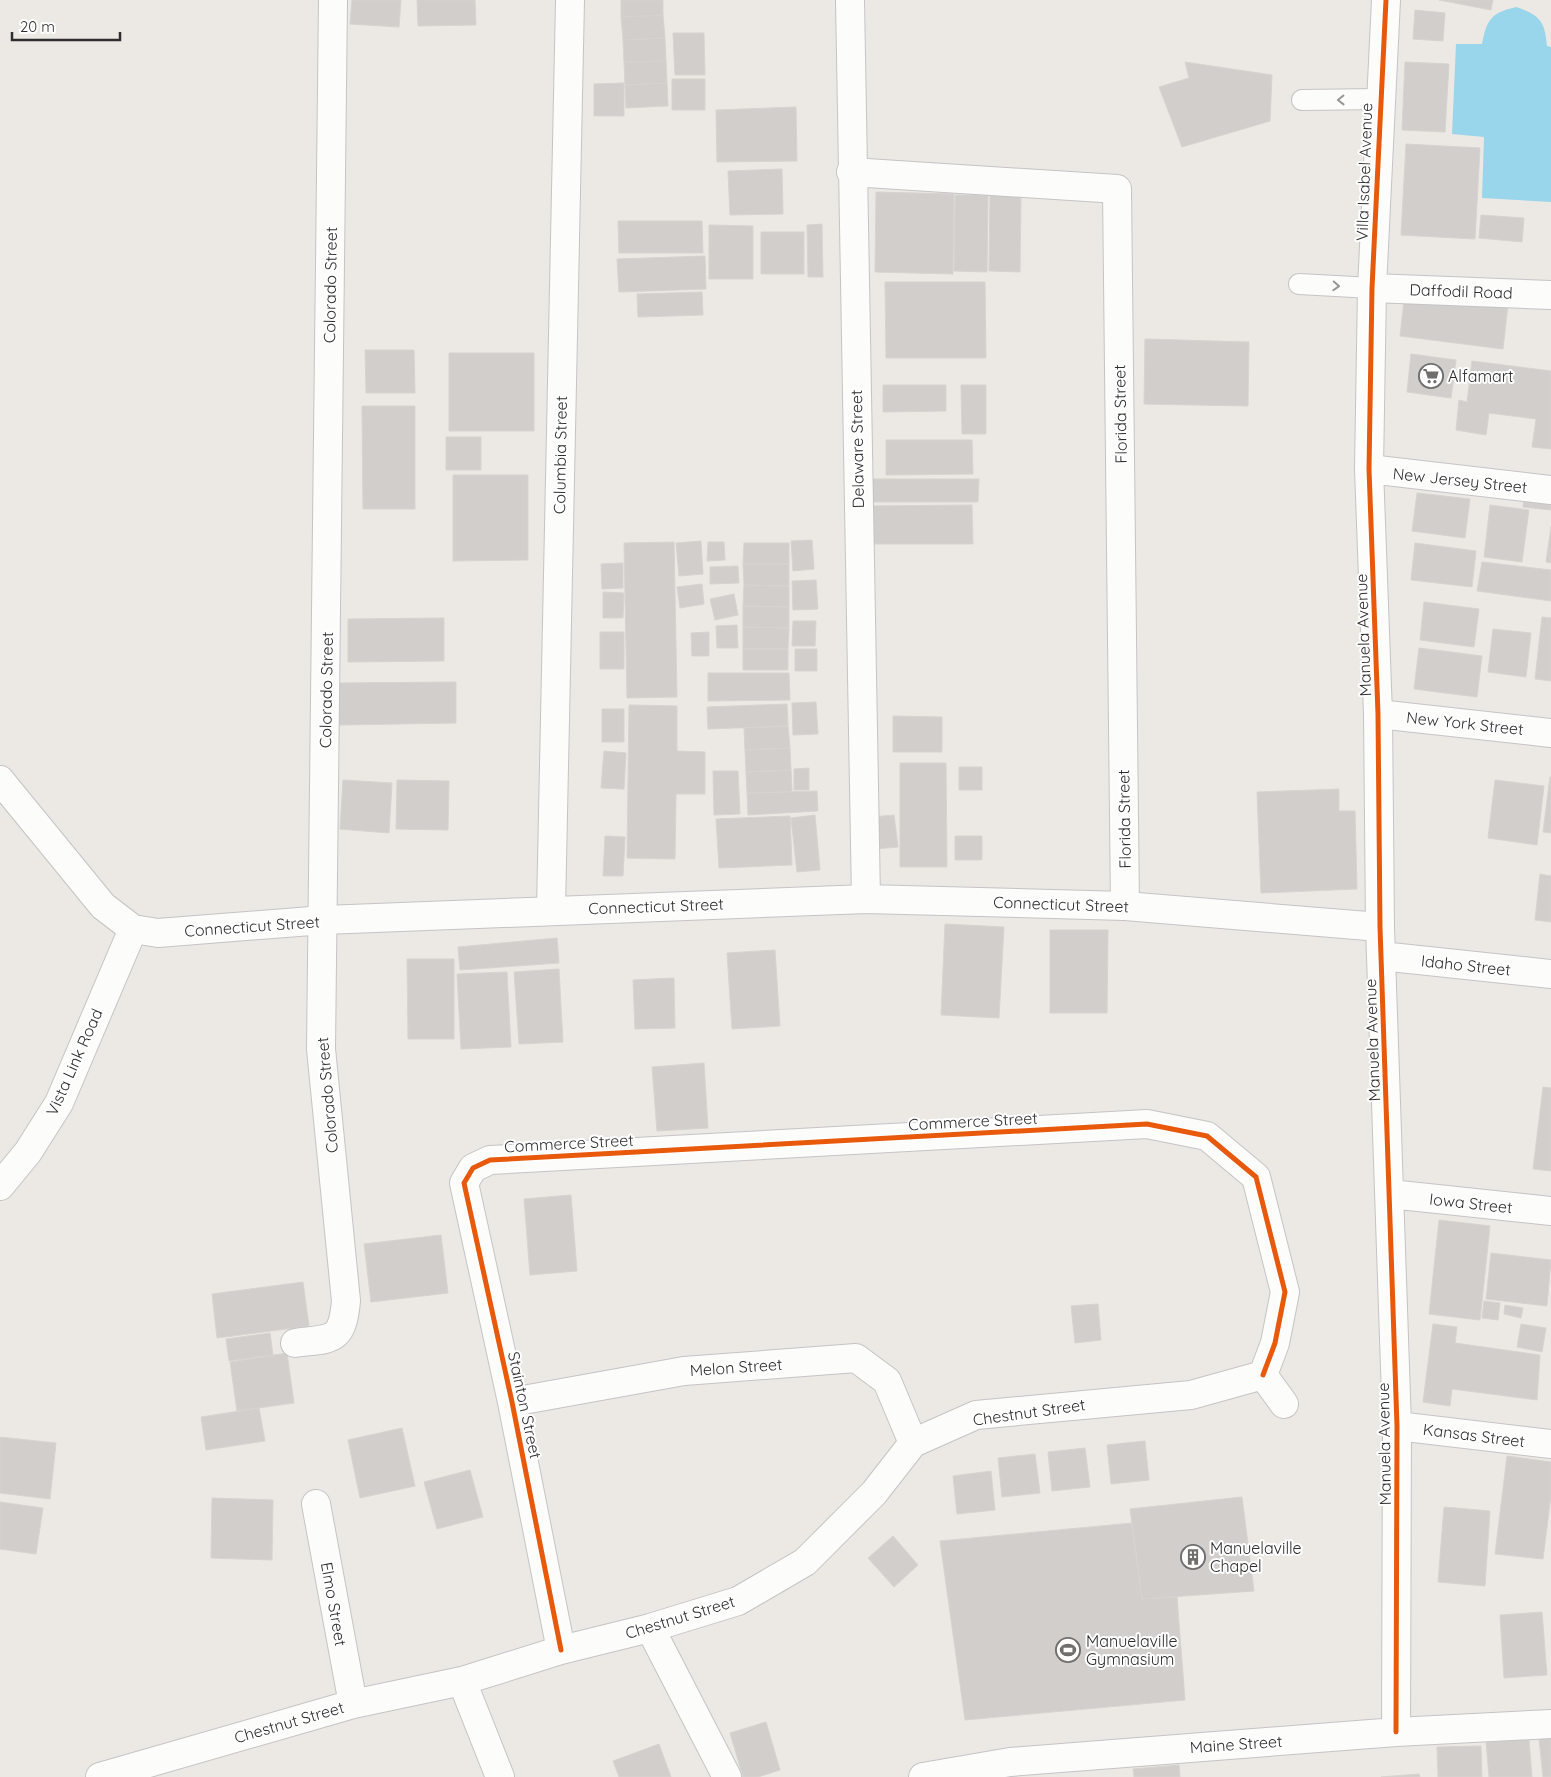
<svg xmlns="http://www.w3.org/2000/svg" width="1551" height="1777" font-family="Quicksand,sans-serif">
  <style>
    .water { fill: #99d6ec }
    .building { fill: #d1cecb; stroke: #d7d4d0 }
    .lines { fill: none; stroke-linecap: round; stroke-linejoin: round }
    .service-casing { stroke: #c5c4c5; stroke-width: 22 }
    .minor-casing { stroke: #c5c4c5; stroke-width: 30 }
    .tertiary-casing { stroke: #c5c4c5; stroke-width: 30 }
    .service { stroke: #fcfcfb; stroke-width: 20 }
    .minor { stroke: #fcfcfb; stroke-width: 28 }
    .tertiary { stroke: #fcfcfb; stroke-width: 28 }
    .cycleway-casing { stroke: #fff; stroke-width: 8 }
    .cycleway { stroke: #e8590c; stroke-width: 5 }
    .oneway { stroke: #959594 }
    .labels { text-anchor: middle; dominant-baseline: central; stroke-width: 4; stroke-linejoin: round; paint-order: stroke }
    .street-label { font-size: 16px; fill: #2e2e2e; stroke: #fff }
    .poi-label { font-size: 16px; fill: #2e2e2e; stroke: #fff; text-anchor: start }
  </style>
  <rect width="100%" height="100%" fill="#ece8e4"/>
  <!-- water -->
  <path class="water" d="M1516 7C1540 15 1545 21 1547 46L1551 47V202L1482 198 1484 137 1452 134 1456 44H1482C1487 19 1491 13 1516 7Z"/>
  <!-- building -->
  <path class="building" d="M352 0H401L399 27 350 24Z
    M417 0H475L476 25 418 26Z
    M621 0H663V15L621 17Z
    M1439 0H1493L1491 10Z
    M1415 10 1445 13 1443 41 1413 39Z
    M663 15 665 38 623 40 621 17Z
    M673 33H704L705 75H675Z
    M665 38 666 61 624 62 623 40Z
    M666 61 667 83 625 85 624 62Z
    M1185 62 1272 75 1270 121 1182 147 1159 87 1189 78Z
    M1405 62 1449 64 1445 132 1402 130Z
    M672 79H705V110H672Z
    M624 83V116H594V84Z
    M667 83 668 106 626 108 625 85Z
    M796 107 797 161 717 162 716 110Z
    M1406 144 1480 148 1475 239 1401 235Z
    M782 169 783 214 730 215 728 171Z
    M876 192 954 194 953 274 875 272Z
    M955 195H988L987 272 954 271Z
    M990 195 1021 196 1020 272 989 271Z
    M1481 215 1524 218 1522 242 1479 238Z
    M618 221H702L703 253H619Z
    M822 224 823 277H808L807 225Z
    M709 225 753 226V279H709Z
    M761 232H804V274H761Z
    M705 256 706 289 619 292 617 259Z
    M885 282H985L986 358H886Z
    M702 292 703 315 638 317 637 294Z
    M1405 292 1508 305 1503 349 1400 336Z
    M1145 339 1249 342 1248 406 1144 404Z
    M365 350H414L415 393H366Z
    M449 353H534V431H449Z
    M1411 354 1456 360 1451 398 1407 392Z
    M1472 361 1551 371V449L1532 447 1536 419 1489 413 1486 435 1456 430 1459 400 1467 402Z
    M883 385H946V411L883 412Z
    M961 385H986V434H962Z
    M362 406H415V509H363Z
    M446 437H481V470H446Z
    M886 440H972L973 474 886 475Z
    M453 475H528V560L453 561Z
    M868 479H979L978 502H869Z
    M1417 493 1470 499 1465 538 1412 531Z
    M1524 496 1551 499V510L1523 507Z
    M972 505 973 544H865L866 506Z
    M1490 505 1529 510 1522 562 1484 557Z
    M1551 526V563L1546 562Z
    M812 540 814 569 793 571 791 541Z
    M701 541 703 574 679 576 676 543Z
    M674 542 677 697 627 698 624 543Z
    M708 542H724L725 560 707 561Z
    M744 543H789V564H743Z
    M1415 543 1476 551 1472 587 1411 580Z
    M1482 562 1551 570V601L1477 591Z
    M623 563V588L602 589 601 564Z
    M743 564H789V586L744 585Z
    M738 566 739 583 710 584V567Z
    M816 580 818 609 793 610 792 581Z
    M702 584 704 604 680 608 677 587Z
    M744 585 789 586V607L743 606Z
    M603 592 624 593 623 618H603Z
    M734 594 738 615 715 620 710 599Z
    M1424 602 1479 609 1474 647 1420 640Z
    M743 606 789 607V628L743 627Z
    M1542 617 1551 618V681L1535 679Z
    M444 618V661L348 662V619Z
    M793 621H816L815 646H792Z
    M737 625 738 648H717L716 626Z
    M743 627 789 628 788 649H743Z
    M1493 629 1531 633 1526 677 1488 672Z
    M600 632H624V669H600Z
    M709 632V656H692L691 633Z
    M1419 648 1482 656 1477 697 1414 689Z
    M743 649H788V670H743Z
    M795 649H817V671H795Z
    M708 673H789L790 700 708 701Z
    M456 682V723L339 725 338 683Z
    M816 702 818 734 793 735 792 703Z
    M787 704 788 726 708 729 707 707Z
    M629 705 677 706V751L705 752V794H676L675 859 627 858Z
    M602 709H624V742H602Z
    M893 716 942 717V752H893Z
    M788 726 790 748 745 750 744 728Z
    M790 748 791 770 746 772 745 750Z
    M604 751 626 753 624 789 601 788Z
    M900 763H946L947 867H900Z
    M959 767H982V790H959Z
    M809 768V790H794V769Z
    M791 770 792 792 747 793 746 772Z
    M713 771H738L740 814 714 815Z
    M1550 777H1551V833L1543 832Z
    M343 780 392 783 389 833 340 829Z
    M397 780 449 781 448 830 396 829Z
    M1495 780 1544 786 1537 845 1488 838Z
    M1339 789V811H1355L1357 889 1261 893 1257 792Z
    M817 791 818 811 748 815 747 793Z
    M815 815 820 870 797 872 791 818Z
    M894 815 898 847 875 849 872 817Z
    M790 816 792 865 719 868 716 819Z
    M605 836 625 837 623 876H603Z
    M955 836H982V860H955Z
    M1540 874 1551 876V922L1535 920Z
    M945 924 1004 927 999 1018 941 1015Z
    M1050 930H1108L1107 1013H1050Z
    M557 938 559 963 460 970 458 947Z
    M775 950 780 1026 732 1029 727 953Z
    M407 959H454V1039H408Z
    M559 969 563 1042 519 1044 514 972Z
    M507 972 511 1047 461 1049 457 974Z
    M674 978 675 1028 635 1029 633 980Z
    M704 1063 708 1128 657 1131 652 1067Z
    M1543 1087 1551 1088V1171L1533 1169Z
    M571 1195 577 1271 530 1275 524 1199Z
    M1439 1220 1490 1226 1480 1320 1429 1314Z
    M441 1235 448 1293 371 1302 364 1244Z
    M1491 1253 1551 1260 1547 1306 1486 1299Z
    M303 1282 309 1326 217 1338 212 1294Z
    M1484 1301 1500 1303 1498 1320 1482 1318Z
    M1098 1304 1101 1340 1075 1343 1071 1306Z
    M1505 1305 1523 1308 1521 1318 1504 1314Z
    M1433 1324 1457 1327 1455 1343 1540 1355 1537 1400 1452 1389 1450 1406 1423 1402Z
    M1521 1324 1546 1328 1542 1352 1517 1347Z
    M270 1333 273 1355 229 1361 226 1339Z
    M287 1353 294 1403 237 1411 230 1362Z
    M259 1408 265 1441 206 1450 201 1417Z
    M402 1428 415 1486 360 1498 348 1440Z
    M0 1437 56 1443 50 1499 0 1493Z
    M1145 1441 1149 1480 1111 1484 1107 1445Z
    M1085 1448 1090 1487 1052 1491 1048 1452Z
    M1035 1454 1040 1493 1002 1497 998 1458Z
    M1507 1456 1551 1462V1495L1543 1559 1495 1554Z
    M470 1470 483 1517 437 1529 424 1482Z
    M991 1471 995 1510 957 1514 953 1476Z
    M1242 1497 1254 1591 1142 1599 1130 1509Z
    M212 1498 273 1500 272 1560 211 1558Z
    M0 1502 43 1508 36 1554 0 1549Z
    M1444 1507 1490 1511 1485 1586 1438 1582Z
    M1132 1523 1142 1599 1177 1597 1185 1700 965 1720 940 1541Z
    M893 1536 918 1565 894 1587 868 1558Z
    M1542 1612 1547 1675 1504 1678 1500 1615Z
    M766 1722 780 1770 758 1777H743L730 1733Z
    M1551 1737V1777H1543L1539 1739Z
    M1529 1739 1532 1777H1489L1486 1742Z
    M659 1744 671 1777H619L613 1761Z
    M1481 1746 1482 1777H1438L1437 1747Z
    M1179 1765 1180 1777H1134L1133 1769Z
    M1419 1774 1420 1777H1381Z"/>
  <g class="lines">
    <defs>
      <path id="service" d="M1302 100 1380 99
        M1299 284 1372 288"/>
      <path id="minor" d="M850 0 866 899
        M851 172 1117 189 1125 906
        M1372 288 1551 295
        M1378 714 1551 733
        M551 910 570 0
        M1380 927 1397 1426 1396 1732
        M1381 956 1551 974
        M0 1186 28 1152 59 1103 133 929
        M1390 1194 1551 1211
        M295 1343C332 1338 342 1343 346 1301L321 1049 333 0
        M512 1402 684 1371 856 1358 887 1381 913 1443
        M1397 1426 1551 1444
        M316 1504 353 1704
        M650 1628 727 1777
        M561 1650 512 1402 464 1183 473 1168 490 1160 1147 1124 1207 1136 1256 1177 1285 1292 1275 1343 1263 1375
        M462 1681 500 1777
        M100 1777 353 1704 462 1681 561 1650 650 1628 738 1601 805 1562 874 1493 913 1443 976 1415 1191 1395 1263 1375 1284 1404
        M923 1777 1010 1762 1396 1732 1551 1724"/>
      <path id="tertiary" d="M1369 469 1551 490
        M0 780 103 906 133 929 158 933 324 920 866 899 1125 906 1380 927 1378 714 1369 469 1372 288 1386 0"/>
    </defs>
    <!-- service casing -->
    <use href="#service" class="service-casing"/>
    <!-- minor casing -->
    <use href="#minor" class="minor-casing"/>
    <!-- tertiary casing -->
    <use href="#tertiary" class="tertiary-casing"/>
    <!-- service -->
    <use href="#service" class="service"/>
    <!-- minor -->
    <use href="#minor" class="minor"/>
    <!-- tertiary -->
    <use href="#tertiary" class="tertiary"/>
    <defs>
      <path id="cycleway" d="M1386 0 1372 288 1369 469 1378 714 1380 927 1397 1426 1396 1732
        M561 1650 512 1402 464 1183 473 1168 490 1160 1147 1124 1207 1136 1256 1177 1285 1292 1275 1343 1263 1375"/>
    </defs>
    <!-- cycleway casing -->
    <use href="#cycleway" class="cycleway-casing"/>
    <!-- cycleway -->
    <use href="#cycleway" class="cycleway"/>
  </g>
  <!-- one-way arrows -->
  <defs><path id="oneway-chevron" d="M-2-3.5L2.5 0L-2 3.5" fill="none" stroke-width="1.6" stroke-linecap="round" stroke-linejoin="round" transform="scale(1.25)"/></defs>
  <g class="oneway">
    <use href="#oneway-chevron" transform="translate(1341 100) rotate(179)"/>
    <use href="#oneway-chevron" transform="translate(1336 286) rotate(3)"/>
  </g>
  <!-- icons -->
  <defs>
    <symbol id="supermarket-ring" viewBox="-11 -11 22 22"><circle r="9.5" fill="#fff" stroke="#706f6e" stroke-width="1.5"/><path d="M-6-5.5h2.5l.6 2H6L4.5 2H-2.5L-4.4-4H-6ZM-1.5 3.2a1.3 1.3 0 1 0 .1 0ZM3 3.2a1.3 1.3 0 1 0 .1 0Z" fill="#706f6e"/></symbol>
    <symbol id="building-ring" viewBox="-11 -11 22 22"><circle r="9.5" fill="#fff" stroke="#706f6e" stroke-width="1.5"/><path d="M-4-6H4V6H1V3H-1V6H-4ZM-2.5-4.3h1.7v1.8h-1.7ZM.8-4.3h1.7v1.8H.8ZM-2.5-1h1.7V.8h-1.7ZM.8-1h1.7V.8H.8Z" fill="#706f6e"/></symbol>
    <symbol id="stadium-ring" viewBox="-11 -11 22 22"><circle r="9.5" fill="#fff" stroke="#706f6e" stroke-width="1.5"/><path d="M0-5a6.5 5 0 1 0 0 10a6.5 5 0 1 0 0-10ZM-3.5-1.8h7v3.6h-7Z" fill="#706f6e"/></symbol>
  </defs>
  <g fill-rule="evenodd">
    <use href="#supermarket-ring" x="1417" y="362" width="28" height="28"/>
    <use href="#building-ring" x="1179" y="1543" width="28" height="28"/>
    <use href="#stadium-ring" x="1054" y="1636" width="28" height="28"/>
  </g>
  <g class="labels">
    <!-- street labels -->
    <g class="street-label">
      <text transform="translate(1364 172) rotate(-88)">Villa Isabel Avenue</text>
      <text transform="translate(330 285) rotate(-89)">Colorado Street</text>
      <text transform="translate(1461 291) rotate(2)">Daffodil Road</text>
      <text transform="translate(1120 414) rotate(-91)">Florida Street</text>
      <text transform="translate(857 449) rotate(-91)">Delaware Street</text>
      <text transform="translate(560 455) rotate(-89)">Columbia Street</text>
      <text transform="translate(1460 480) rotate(6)">New Jersey Street</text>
      <text transform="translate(1363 635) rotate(-92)">Manuela Avenue</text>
      <text transform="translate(326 690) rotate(-89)">Colorado Street</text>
      <text transform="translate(1465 723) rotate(6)">New York Street</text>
      <text transform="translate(1124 819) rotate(-91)">Florida Street</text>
      <text transform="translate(1061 904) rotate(2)">Connecticut Street</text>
      <text transform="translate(656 906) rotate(-2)">Connecticut Street</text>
      <text transform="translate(252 926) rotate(-4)">Connecticut Street</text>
      <text transform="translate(1466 965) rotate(6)">Idaho Street</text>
      <text transform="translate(1372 1040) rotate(-92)">Manuela Avenue</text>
      <text transform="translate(74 1062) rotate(-66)">Vista Link Road</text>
      <text transform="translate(327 1095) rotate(-95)">Colorado Street</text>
      <text transform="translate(973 1121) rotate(-3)">Commerce Street</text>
      <text transform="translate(569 1143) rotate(-3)">Commerce Street</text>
      <text transform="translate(1471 1203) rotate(6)">Iowa Street</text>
      <text transform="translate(736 1367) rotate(-4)">Melon Street</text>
      <text transform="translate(525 1405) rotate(78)">Stainton Street</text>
      <text transform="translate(1029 1412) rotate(-8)">Chestnut Street</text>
      <text transform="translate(1474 1435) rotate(7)">Kansas Street</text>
      <text transform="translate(1384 1444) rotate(-91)">Manuela Avenue</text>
      <text transform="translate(334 1604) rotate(80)">Elmo Street</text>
      <text transform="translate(680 1617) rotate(-17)">Chestnut Street</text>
      <text transform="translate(289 1722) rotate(-16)">Chestnut Street</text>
      <text transform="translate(1236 1744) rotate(-4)">Maine Street</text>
    </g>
    <!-- poi labels -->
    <g class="poi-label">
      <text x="1448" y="376">Alfamart</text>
      <text x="1210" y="1548">Manuelaville<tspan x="1210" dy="18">Chapel</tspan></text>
      <text x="1086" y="1641">Manuelaville<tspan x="1086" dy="18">Gymnasium</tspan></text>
    </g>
  </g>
  <!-- scale -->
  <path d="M12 32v8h108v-8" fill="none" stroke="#2e2e2e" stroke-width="2.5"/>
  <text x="20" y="32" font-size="15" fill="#2e2e2e" stroke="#ffffff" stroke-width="4" paint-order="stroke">20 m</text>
</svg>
